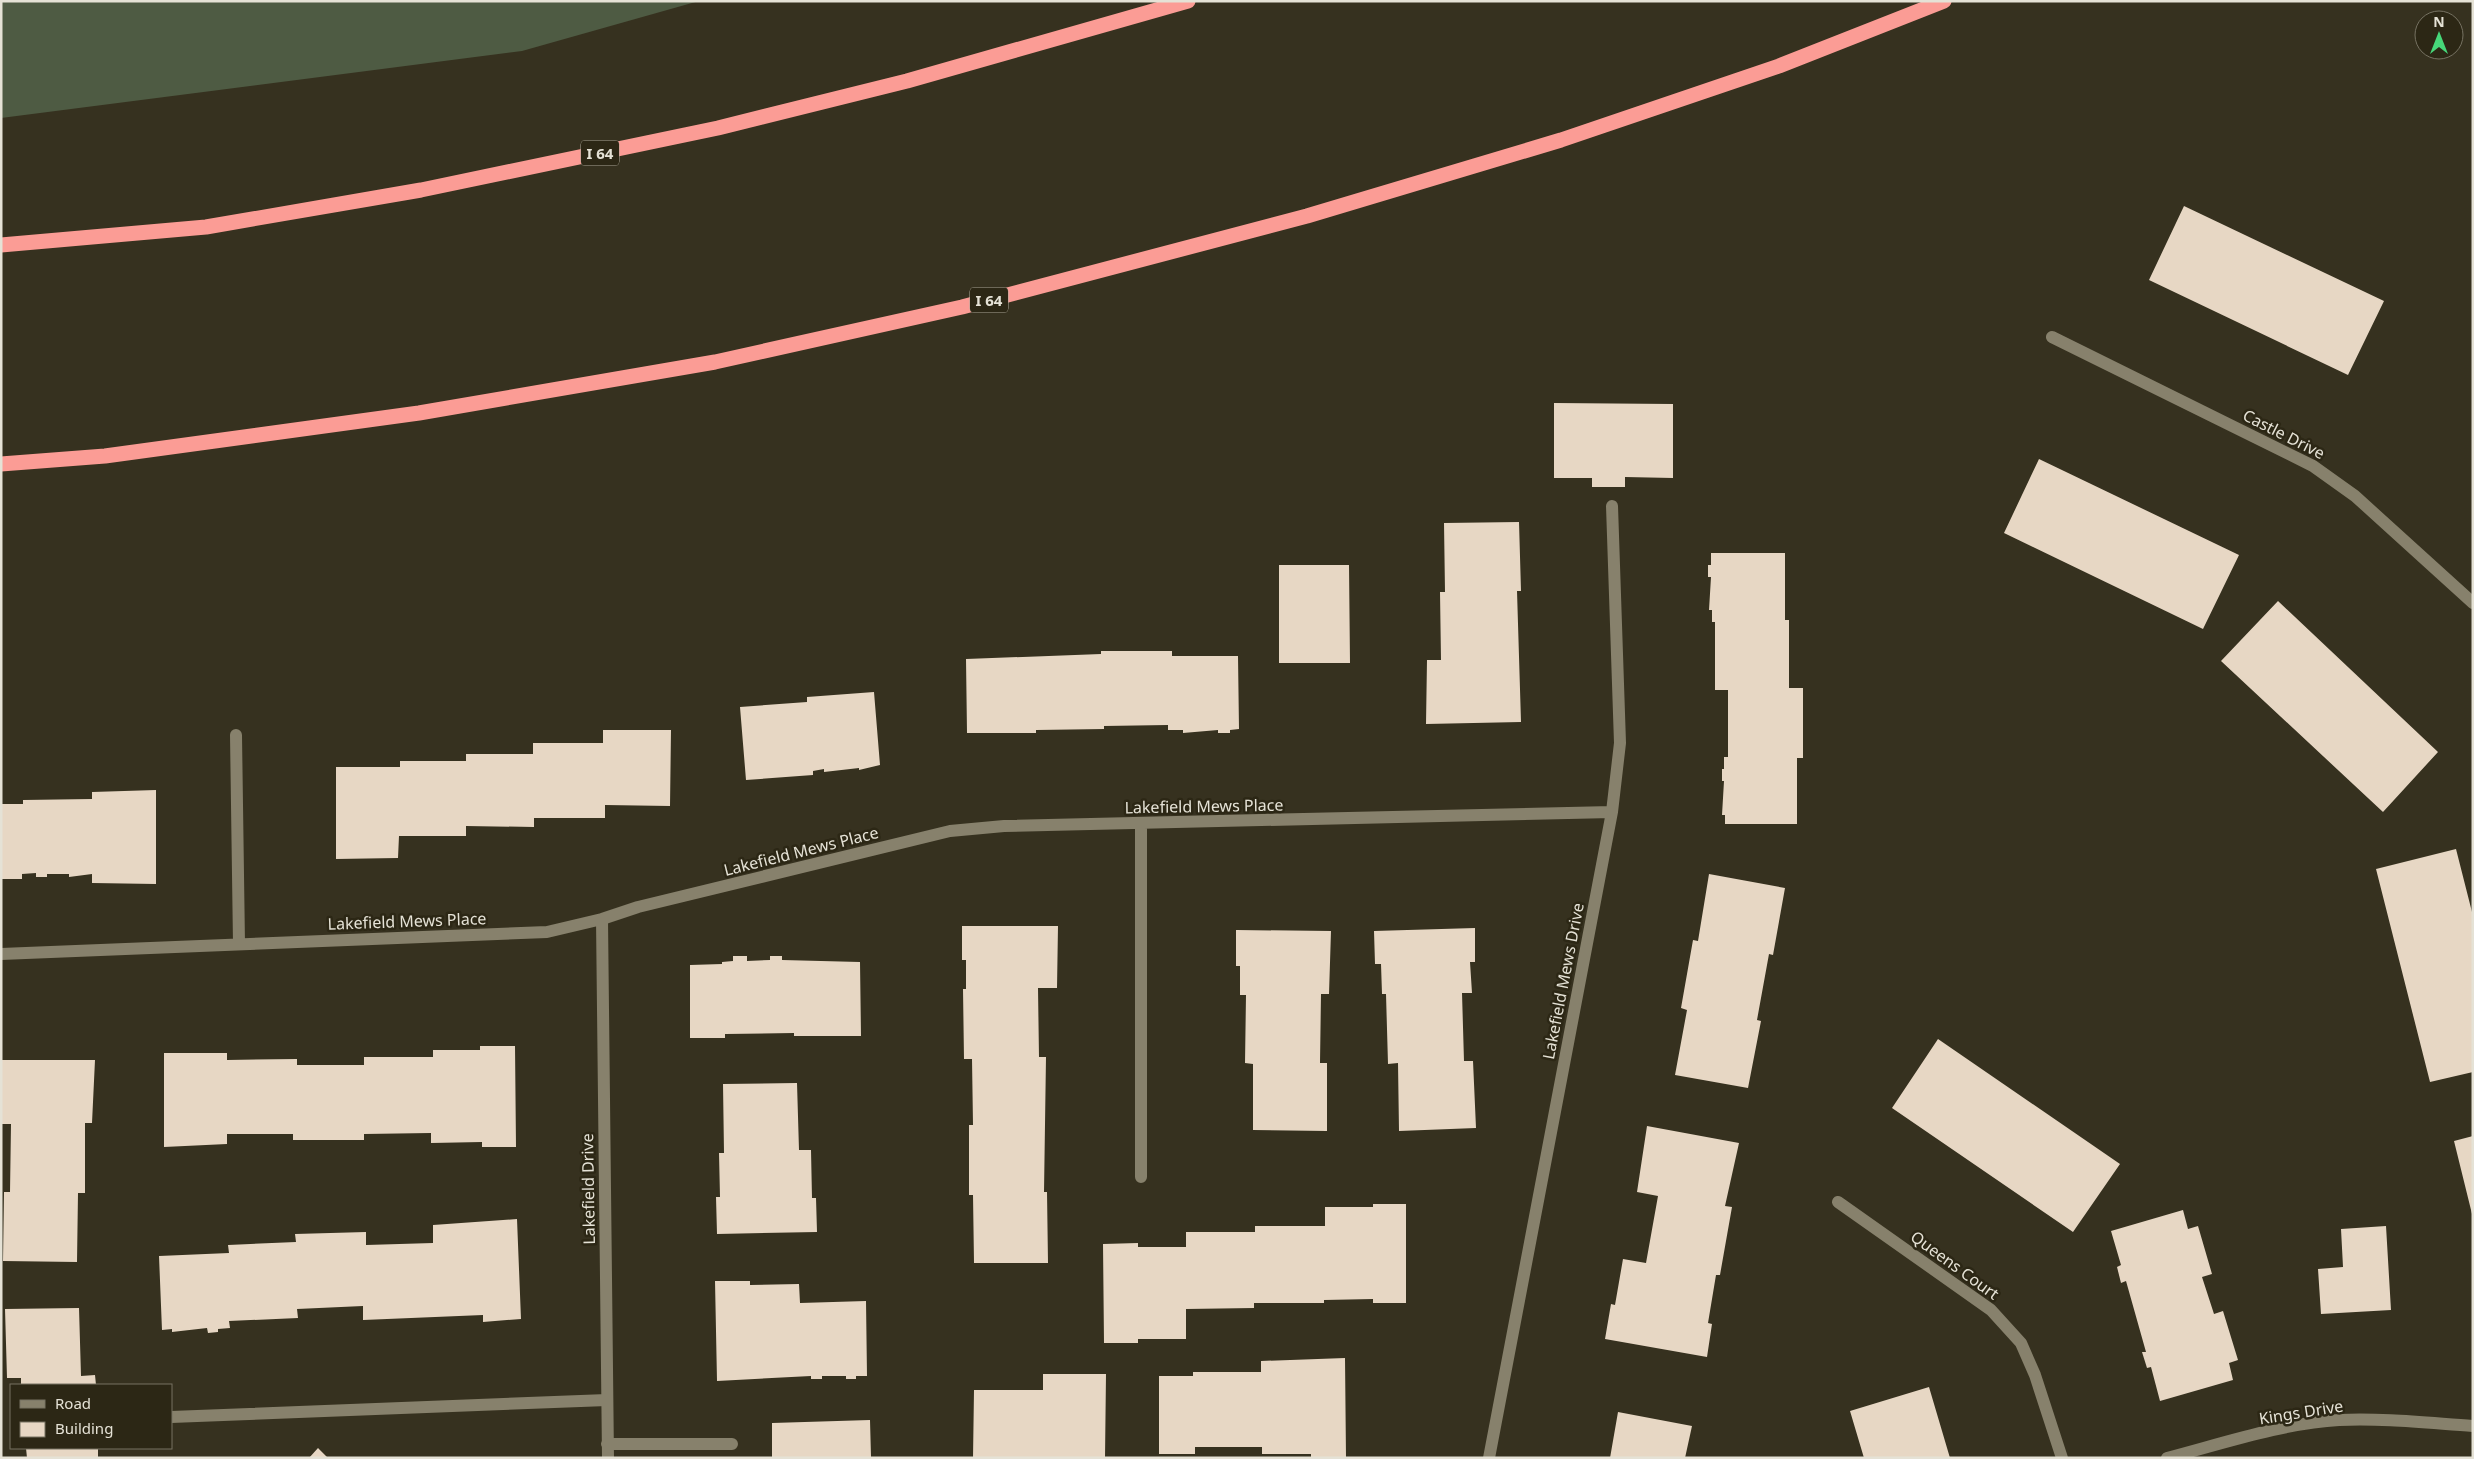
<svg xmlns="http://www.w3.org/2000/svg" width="2474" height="1459" font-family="'Noto Sans',sans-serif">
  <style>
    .forest { fill: #4e5b43 }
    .building { fill: #e7d7c4 }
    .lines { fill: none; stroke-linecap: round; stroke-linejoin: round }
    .minor { stroke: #87816c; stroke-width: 12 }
    .highway { stroke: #fb9c95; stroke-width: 15 }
    .labels { text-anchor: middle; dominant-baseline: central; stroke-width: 5; stroke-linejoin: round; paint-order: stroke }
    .shield { fill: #2c2715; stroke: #aeaa9c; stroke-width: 1 }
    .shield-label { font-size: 15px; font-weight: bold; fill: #e5e2d6 }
    .street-label { font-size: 16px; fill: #e5e2d6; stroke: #2c2715 }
  </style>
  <rect width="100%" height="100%" fill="#36311f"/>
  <!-- forest -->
  <path class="forest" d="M1 1H699L522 51 1 118Z"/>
  <!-- building -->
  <path class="building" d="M2184 206 2384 301 2348 375 2149 280Z
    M1554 403 1673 404V478L1625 477V487H1592V478H1554Z
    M2039 459 2239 555 2203 629 2004 533Z
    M1519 522 1521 591H1517L1521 722 1426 724 1427 660H1441L1440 592H1445L1444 523Z
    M1711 553H1785V620H1789V688H1803V758H1797V824H1725V815H1722L1724 781H1722V769H1724V757H1728V690H1715V622H1712V610H1709L1711 577H1708V565H1711Z
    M1279 565H1349L1350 663H1279Z
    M2278 601 2438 752 2383 812 2221 661Z
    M1101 651H1172V656H1238L1239 729 1230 730V733H1218V730L1183 733V730H1168V725L1104 726V729L1036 730V733H967L966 659 1101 654Z
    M874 692 880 765 859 770V768L824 772V769L813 771V775L746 780 740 707 807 702V697Z
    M603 730H671L670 806 605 805V818H534V827L466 826V836H399L398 858 336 859V767H400V761H466V754H533V743H603Z
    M156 790V884L92 883V874L69 877V874H47V877H36V873L22 874V879H1V804H23V800L92 799V792Z
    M2456 849 2473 916V1072L2430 1082 2376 869Z
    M1709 874 1785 888 1773 955 1769 954 1757 1020 1761 1021 1748 1088 1675 1075 1687 1010 1681 1008 1693 940 1698 941Z
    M962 926H1058L1057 988H1038L1039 1057H1046L1044 1192H1047L1048 1263H974L973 1195H969V1125H973L972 1059H964L963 989H966V960H962Z
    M1475 928V962H1470L1472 993H1462L1464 1061H1473L1476 1128 1399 1131 1398 1063 1388 1064 1386 994H1382L1381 964H1375L1374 931Z
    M1236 930 1331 931 1329 994H1321L1320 1063H1327V1131L1253 1130V1064L1245 1063 1246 995H1240V966H1236Z
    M733 956H747V961L770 960V956H782V960L860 962 861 1036H794V1033L725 1034V1038H690V965L722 964V962L733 961Z
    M1938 1039 2120 1164 2073 1232 1892 1108Z
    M480 1046H515L516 1147H482V1142L431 1143V1133L364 1134V1140H293V1134H227V1144L164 1147V1053H227V1060L297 1059V1065H364V1057H433V1050H480Z
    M1 1060H95L92 1123H85V1193H78L77 1262 3 1261 4 1192H10L11 1124H1Z
    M797 1083 799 1150H811L812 1198H816L817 1232 717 1234 716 1197H720L719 1153H724L723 1084Z
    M1647 1126 1739 1143 1725 1206 1732 1207 1720 1275H1716L1708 1323 1712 1324 1707 1357 1605 1339 1611 1304 1615 1305 1623 1259 1646 1263 1658 1196 1637 1192Z
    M2473 1136V1214H2472L2454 1141Z
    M1373 1204H1406V1303H1373V1299L1324 1300V1303H1254V1308L1186 1309V1339H1138V1343H1104L1103 1244 1138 1243V1247H1186V1232H1255V1226H1325V1207H1373Z
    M2183 1210 2188 1229 2198 1226 2212 1274 2202 1277 2214 1314 2223 1311 2238 1360 2229 1363 2233 1380 2160 1401 2151 1367 2147 1368 2142 1352H2146L2126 1281 2121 1283 2117 1267 2121 1265 2111 1231Z
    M517 1219 521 1319 483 1322V1315L363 1320V1306L297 1309 298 1318 229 1321 230 1328 218 1329V1332L208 1333 207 1328 172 1332V1329L162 1330 159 1256 229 1253 228 1245 296 1242 295 1234 366 1232V1245L433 1243V1225Z
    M2386 1226 2391 1310 2321 1314 2318 1269 2343 1267 2341 1229Z
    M715 1281H750V1285L799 1284 800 1303 866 1301 867 1376H856V1379H846V1376H822V1379H811V1376L717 1381Z
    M79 1308 81 1376 95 1375 96 1385H21V1378H7L5 1309Z
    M1345 1358 1346 1458H1311V1454H1262V1447H1195V1454H1159V1376H1193V1372H1261V1361Z
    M1043 1374H1106L1105 1458H973L974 1390H1043Z
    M1929 1387 1950 1458H1864L1850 1411Z
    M1618 1412 1692 1426 1685 1458H1610Z
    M870 1420 871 1457 772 1458V1423Z
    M26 1448H98V1458H27Z
    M318 1448 328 1458H309Z"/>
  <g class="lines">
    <!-- minor -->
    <path class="minor" d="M2052 337 2313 466 2355 496 2473 603
      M236 735 239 944
      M1141 823V1177
      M602 919 608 1458
      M1 954 547 932 602 919 638 907 950 831 1004 826 1612 812
      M1838 1202 1991 1310 2021 1343 2035 1375 2062 1458
      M171 1417 607 1400
      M607 1444H732
      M1489 1458 1612 812 1620 743 1612 506
      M2167 1458C2221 1444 2283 1423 2339 1420 2383 1418 2428 1423 2473 1426"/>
    <!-- highway -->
    <path class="highway" d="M1 245 206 227 421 190 718 128 907 81 1188 1
      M1 464 105 456 419 413 715 362 962 307 1307 216 1561 140 1779 66 1944 1"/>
  </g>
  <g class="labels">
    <!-- shield labels -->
    <g class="shield">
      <rect x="581" y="140.5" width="38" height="25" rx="4"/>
      <rect x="970" y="287.5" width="38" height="25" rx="4"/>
    </g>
    <g class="shield-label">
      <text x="600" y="153">I 64</text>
      <text x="989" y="300">I 64</text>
    </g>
    <!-- street labels -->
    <g class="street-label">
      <text transform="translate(2284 434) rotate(27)">Castle Drive</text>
      <text transform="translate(1204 806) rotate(-1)">Lakefield Mews Place</text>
      <text transform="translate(801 851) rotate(-14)">Lakefield Mews Place</text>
      <text transform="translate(407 921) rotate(-2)">Lakefield Mews Place</text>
      <text transform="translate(1563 981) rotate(-79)">Lakefield Mews Drive</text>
      <text transform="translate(588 1189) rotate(-91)">Lakefield Drive</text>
      <text transform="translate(1955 1265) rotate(36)">Queens Court</text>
      <text transform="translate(2301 1412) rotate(-9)">Kings Drive</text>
    </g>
  </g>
  <!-- border -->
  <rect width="2474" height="1459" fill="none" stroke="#e5e2d6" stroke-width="5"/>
  <!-- legend -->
  <rect x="10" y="1384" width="162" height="65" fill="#2c2715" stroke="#767262"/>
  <rect x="20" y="1400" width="25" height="8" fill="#87816c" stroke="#767262"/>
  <text x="55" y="1409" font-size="15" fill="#e5e2d6">Road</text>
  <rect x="20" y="1422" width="25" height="15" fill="#e7d7c4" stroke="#767262"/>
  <text x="55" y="1434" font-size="15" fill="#e5e2d6">Building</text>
  <!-- north arrow -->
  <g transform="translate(2439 35)"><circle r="24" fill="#2c2715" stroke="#767262"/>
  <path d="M0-4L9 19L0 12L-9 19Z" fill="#46d779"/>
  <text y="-8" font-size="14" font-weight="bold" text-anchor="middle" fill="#e5e2d6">N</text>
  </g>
</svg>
